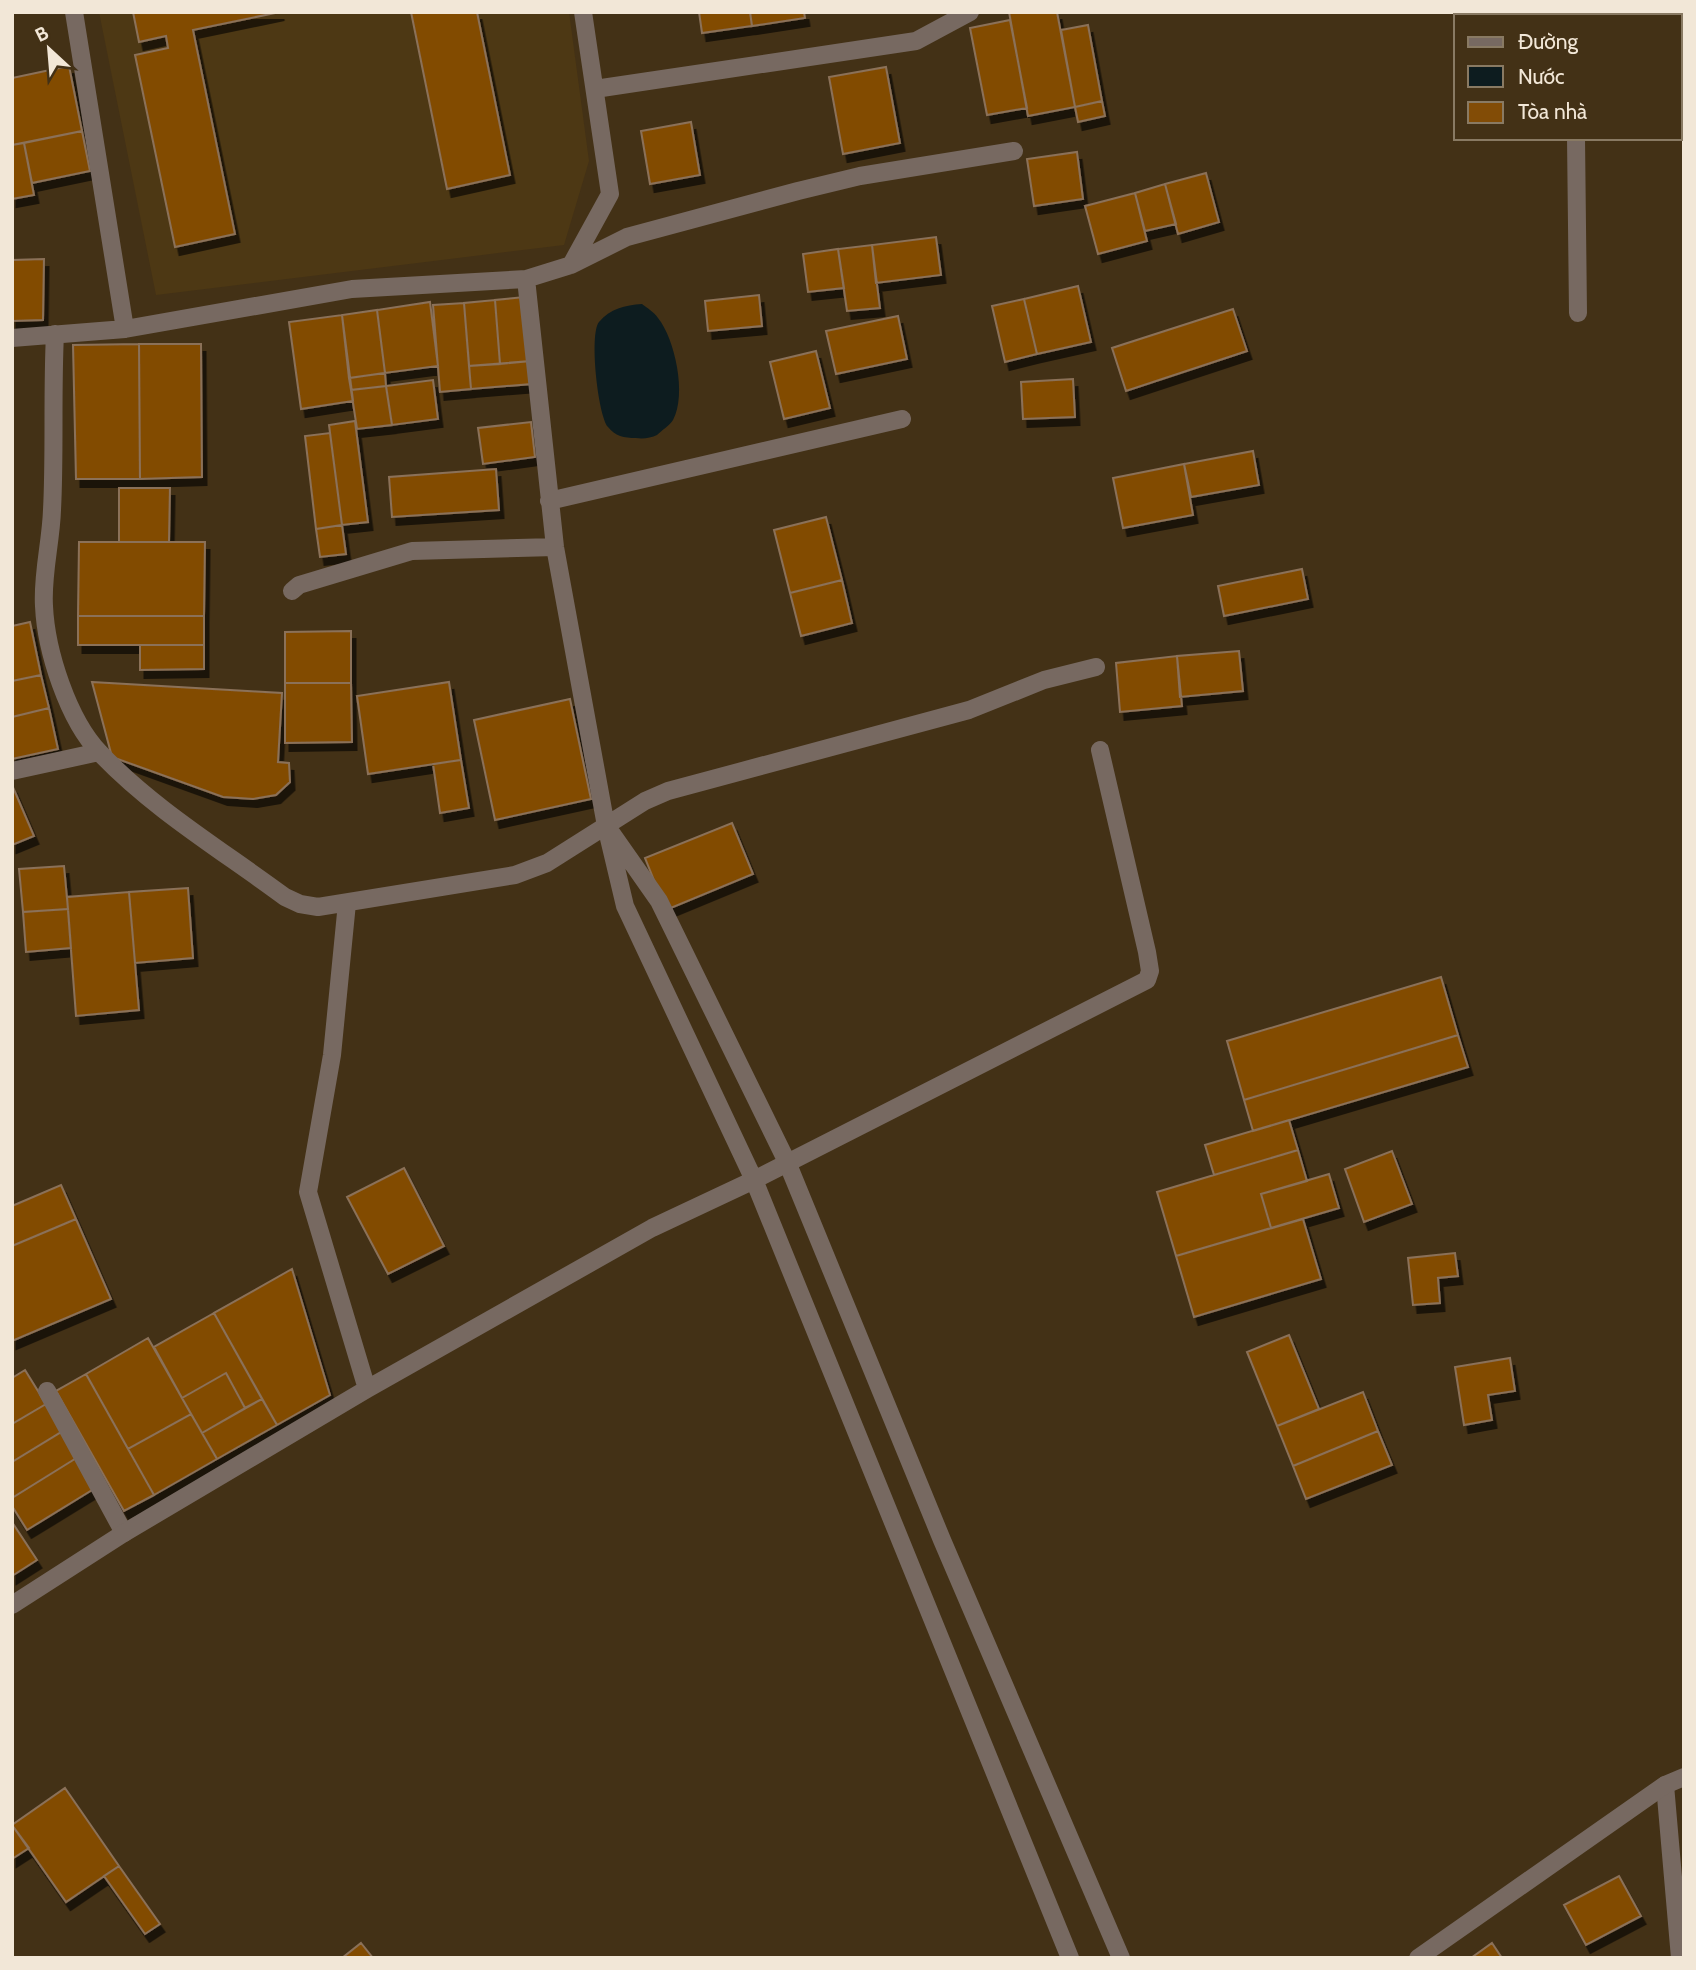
<svg xmlns="http://www.w3.org/2000/svg" width="1696" height="1970" font-family="Cabin,sans-serif">
  <style>
    .built { fill: #4d3814 }
    .water { fill: #0d1c1f }
    .building { fill: #824c06; stroke: #8b7159; stroke-width: 2; filter: url(#shadow) }
    .lines { fill: none; stroke-linecap: round; stroke-linejoin: round }
    .lane { stroke: #776961; stroke-width: 18 }
    .street { stroke: #776961; stroke-width: 18 }
  </style>
  <defs>
    <filter id="shadow"><feDropShadow dx="4.5" dy="8" stdDeviation="0" flood-color="#0009"/></filter>
  </defs>
  <rect width="100%" height="100%" fill="#433116"/>
  <!-- built -->
  <path class="built" d="M99 12H569L589 161 564 245 156 295Z"/>
  <!-- water -->
  <path class="water" d="M642 304C647 308 654 312 658 318 675 339 687 395 673 420 670 425 661 431 657 435 651 438 643 439 636 438 624 438 615 436 608 427 598 415 589 334 599 322 610 309 625 305 642 304Z"/>
  <!-- building -->
  <path class="building" d="M133 12H280L193 30 235 234 175 247 135 55 168 48 166 36 139 42Z
    M411 12H477L510 175 447 189Z
    M699 12H750L752 26 702 33Z
    M750 12H804L805 18 752 26Z
    M1009 12H1057L1075 107 1028 116Z
    M1010 20 1027 108 987 115 970 28Z
    M1088 25 1102 101 1075 107 1061 30Z
    M69 66 82 131 12 145V78Z
    M886 67 900 143 843 154 829 77Z
    M1102 101 1105 116 1078 122 1075 107Z
    M691 122 700 175 650 184 641 131Z
    M82 131 90 171 32 183 24 143Z
    M24 143 34 195 12 199V145Z
    M1077 152 1083 199 1034 206 1027 159Z
    M1206 173 1219 222 1178 234 1165 184Z
    M1165 184 1176 224 1145 231 1135 193Z
    M1135 193 1147 241 1098 254 1085 206Z
    M936 237 941 275 876 283 872 245Z
    M872 245 880 308 847 311 838 249Z
    M838 249 844 288 808 292 803 254Z
    M44 259 43 320 12 321V260Z
    M1078 286 1091 342 1037 354 1024 299Z
    M759 295 762 326 708 331 705 301Z
    M524 297 530 361 500 364 495 300Z
    M1024 299 1037 354 1005 362 992 306Z
    M495 300 500 364 469 366 464 303Z
    M430 302 438 366 385 373 377 310Z
    M464 303 471 389 440 392 433 305Z
    M1233 309 1247 351 1126 391 1112 348Z
    M377 310 385 373 349 378 342 315Z
    M342 315 353 401 301 409 289 322Z
    M898 316 907 359 836 374 826 331Z
    M139 344 140 479H76L73 345Z
    M139 344H201L202 477 140 479Z
    M816 351 830 408 784 419 770 362Z
    M530 361 532 384 471 389 469 366Z
    M385 373 386 386 351 390 349 378Z
    M1073 379 1075 417 1023 419 1021 382Z
    M433 380 438 419 392 425 386 386Z
    M386 386 392 425 357 429 351 390Z
    M355 421 368 522 342 525 329 425Z
    M531 422 535 457 483 464 478 428Z
    M330 433 342 525 316 529 305 436Z
    M1253 451 1259 485 1191 497 1184 464Z
    M1184 464 1193 515 1123 528 1113 478Z
    M496 469 499 510 392 517 389 477Z
    M119 488H170L169 542H119Z
    M826 517 842 580 790 593 774 530Z
    M342 525 346 554 320 557 316 529Z
    M79 542H205L204 616H78Z
    M1302 569 1308 599 1224 616 1218 586Z
    M842 580 852 623 801 636 790 593Z
    M78 616H204V645H78Z
    M30 622 41 675 12 681V626Z
    M351 631V683H285V632Z
    M140 645H204V669L140 670Z
    M1239 651 1243 691 1180 697 1177 656Z
    M1177 656 1182 706 1120 712 1116 663Z
    M41 675 49 708 12 717V681Z
    M92 682 282 693 278 762 289 763 290 782 276 795 253 799 223 797 112 757Z
    M449 682 461 760 368 774 357 696Z
    M285 683H351L352 742 285 743Z
    M570 699 591 799 495 820 474 720Z
    M49 708 58 749 12 759V717Z
    M461 760 469 808 440 813 433 764Z
    M12 785 34 836 12 845Z
    M732 823 753 874 666 910 645 858Z
    M64 866 68 909 23 912 19 869Z
    M188 888 193 958 135 963 129 892Z
    M129 892 139 1010 76 1016 67 897Z
    M68 909 71 948 26 952 23 912Z
    M1441 977 1458 1035 1244 1100 1227 1041Z
    M1458 1035 1468 1067 1253 1131 1244 1100Z
    M1289 1120 1298 1150 1214 1175 1205 1145Z
    M1298 1150 1307 1181 1261 1194 1271 1228 1176 1256 1157 1192Z
    M1392 1151 1412 1204 1364 1222 1345 1169Z
    M404 1168 444 1246 388 1274 347 1197Z
    M1329 1174 1339 1208 1271 1228 1261 1194Z
    M61 1185 76 1219 12 1246V1206Z
    M76 1219 111 1299 12 1341V1246Z
    M1303 1219 1321 1279 1194 1317 1176 1256Z
    M1455 1253 1458 1276 1438 1278 1440 1303 1413 1305 1408 1258Z
    M292 1269 330 1395 277 1425 214 1313Z
    M214 1313 262 1399 245 1408 226 1373 182 1398 154 1347Z
    M1289 1335 1319 1409 1277 1426 1247 1352Z
    M148 1338 191 1414 128 1449 86 1374Z
    M1510 1358 1515 1391 1488 1395 1492 1420 1464 1425 1455 1367Z
    M25 1370 46 1404 12 1424V1378Z
    M226 1373 245 1408 202 1433 182 1398Z
    M86 1374 154 1495 124 1511 56 1391Z
    M1363 1392 1378 1431 1293 1466 1277 1426Z
    M262 1399 277 1425 217 1459 202 1433Z
    M46 1404 63 1431 12 1462V1424Z
    M191 1414 217 1459 154 1495 128 1449Z
    M63 1431 78 1457 12 1498V1462Z
    M1378 1431 1392 1465 1306 1499 1293 1466Z
    M78 1457 97 1487 27 1530 12 1506V1498Z
    M12 1522 37 1560 12 1576Z
    M65 1788 119 1866 66 1902 12 1825Z
    M12 1825 29 1848 12 1859Z
    M119 1866 160 1924 145 1934 104 1876Z
    M1619 1876 1641 1916 1586 1945 1564 1905Z
    M361 1943 373 1958H342Z
    M1492 1943 1502 1958H1471Z"/>
  <g class="lines">
    <!-- lane -->
    <path class="lane" d="M47 1391 124 1533
      M1665 1785 1680 1958"/>
    <!-- street -->
    <path class="street" d="M74 12 125 329
      M583 12 610 194 571 265 526 279 555 547 606 826 625 906 754 1180 1070 1958
      M1575 12V16
      M595 89 916 41 970 12
      M1576 138 1578 313
      M571 265 627 237 798 191 860 176 1014 151
      M55 334C52 393 55 452 52 510 51 542 42 574 44 606 46 651 68 720 100 753 153 809 223 851 285 897L300 904 318 907 515 875 547 863 645 801 668 791 969 710 1044 680 1096 667
      M12 338 125 329 352 289 526 279
      M549 501 902 419
      M292 591 299 585 412 551 555 547
      M12 771 99 752
      M612 834 659 901 787 1162 942 1540 1121 1958
      M347 903 332 1055 308 1192 367 1389
      M12 1605 124 1533 367 1389 652 1228 754 1180 1147 980 1150 971 1147 952 1100 750
      M1418 1958 1665 1785 1684 1777"/>
  </g>
  <!-- border -->
  <rect width="1696" height="1970" fill="none" stroke="#f2e7d7" stroke-width="28"/>
  <!-- legend -->
  <rect x="1454" y="14" width="228" height="126" fill="#433116" stroke="#897a63" stroke-width="2"/>
  <rect x="1468" y="37" width="35" height="10" fill="#776961" stroke="#897a63" stroke-width="2"/>
  <text x="1518" y="49" font-size="21" fill="#f2e7d7">Đường</text>
  <rect x="1468" y="66" width="35" height="21" fill="#0d1c1f" stroke="#897a63" stroke-width="2"/>
  <text x="1518" y="84" font-size="21" fill="#f2e7d7">Nước</text>
  <rect x="1468" y="102" width="35" height="21" fill="#824c06" stroke="#897a63" stroke-width="2"/>
  <text x="1518" y="119" font-size="21" fill="#f2e7d7">Tòa nhà</text>
  <!-- north arrow -->
  <g transform="translate(49 49) rotate(334)" stroke="#433116" stroke-width="5" paint-order="stroke">
  <path d="M0-5L12 26L0 18L-12 26Z" fill="#f2e7d7"/>
  <text y="-10" font-size="19" font-weight="bold" text-anchor="middle" fill="#f2e7d7">B</text>
  </g>
</svg>
